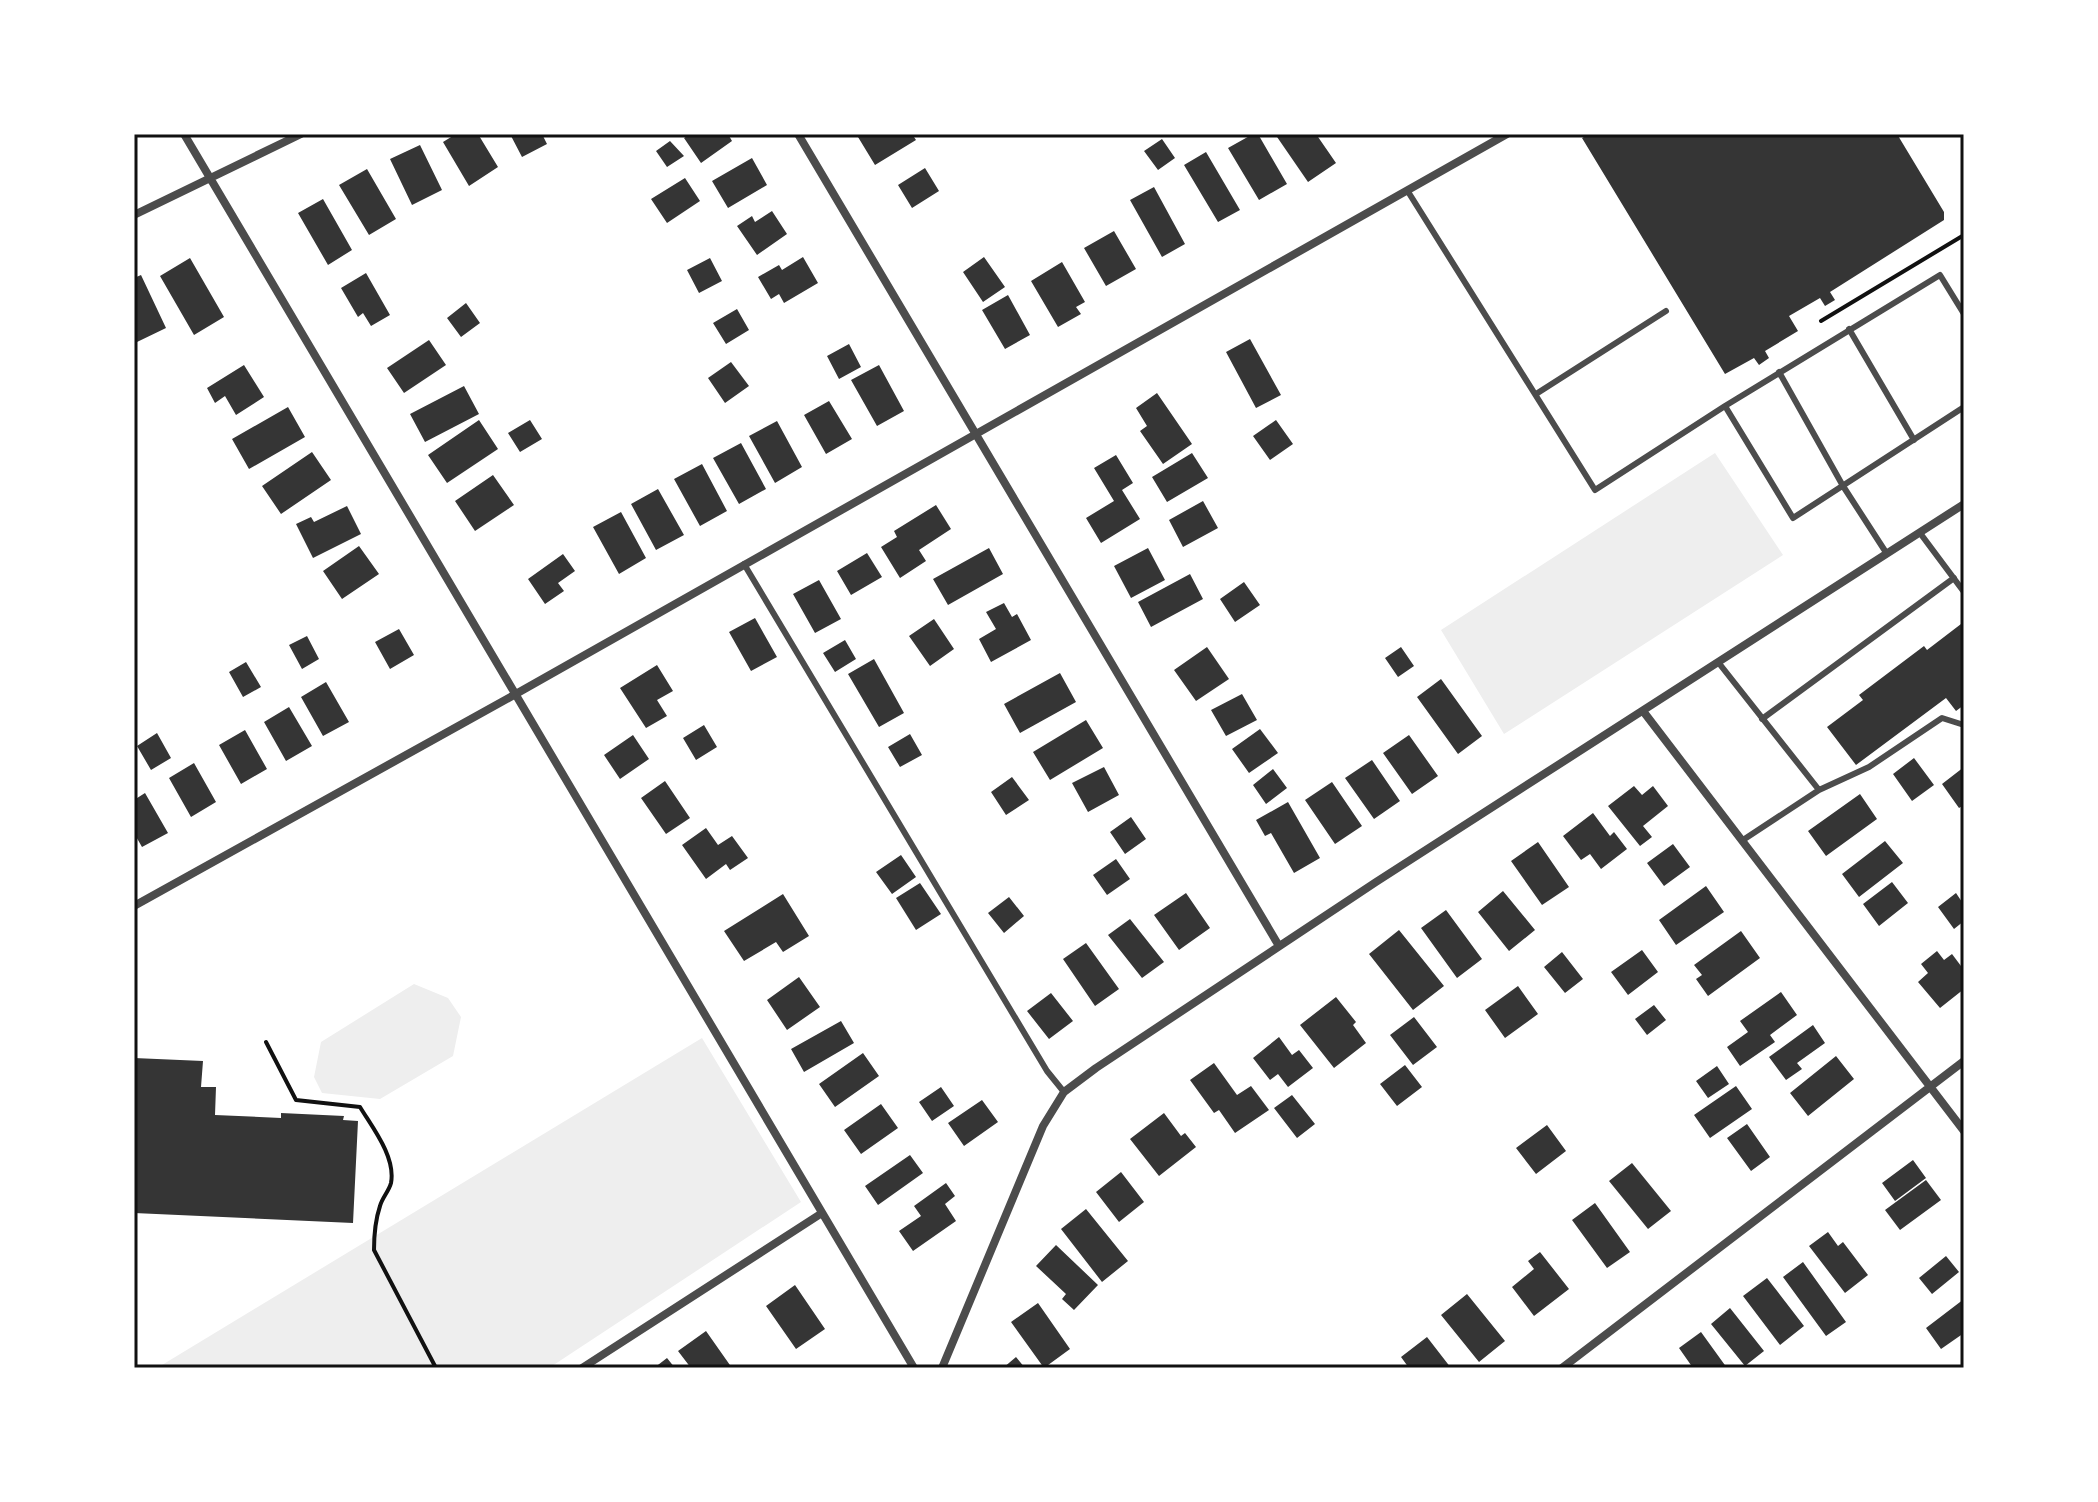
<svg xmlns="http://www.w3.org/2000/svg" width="2098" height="1502" font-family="Overpass,sans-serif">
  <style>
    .green { fill: #eee }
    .building { fill: #353535 }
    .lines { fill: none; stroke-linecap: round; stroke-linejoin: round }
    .path { stroke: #111; stroke-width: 4 }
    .service { stroke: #4c4c4c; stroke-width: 6 }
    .minor { stroke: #4c4c4c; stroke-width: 8 }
    .neatline { fill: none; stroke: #111; stroke-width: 3 }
  </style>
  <rect width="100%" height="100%" fill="#fff"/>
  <!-- green -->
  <path class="green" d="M1715 453 1783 555 1504 734 1441 630Z
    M414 984 448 998 461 1017 453 1056 380 1099 322 1093 314 1077 321 1042Z
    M702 1038 801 1202 549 1368H157Z"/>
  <!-- building -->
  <path class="building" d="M456 134H478L498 167 469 186 443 142Z
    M510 134H542L547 144 522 157Z
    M690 134H728L732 141 701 163 684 138Z
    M864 134H912L916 140 875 165 858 137Z
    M1253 134H1258L1287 184 1259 200 1228 148Z
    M1275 134H1316L1336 163 1308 182Z
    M1589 134H1897L1944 212V220L1830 292 1835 300 1825 306 1820 298 1789 316 1798 331 1765 351 1769 358 1759 365 1754 358 1725 374 1582 138Z
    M1162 139 1175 158 1158 170 1144 151Z
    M670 141 684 156 667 167 656 151Z
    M420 145 442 190 412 205 390 159Z
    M1206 152 1240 210 1218 222 1184 165Z
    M752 158 767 185 728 208 712 181Z
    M925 168 939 191 912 208 898 185Z
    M367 169 396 219 369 235 339 185Z
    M685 178 700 201 667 223 651 199Z
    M1154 187 1185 244 1162 257 1130 200Z
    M323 199 352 250 328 265 298 213Z
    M772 211 787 234 757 255 737 226 752 216 755 222Z
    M1114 231 1136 269 1106 286 1084 248Z
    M803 257 818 283 784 303 779 294 771 299 758 277 779 265 782 270Z
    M984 257 1005 287 983 302 963 272Z
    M190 258 224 317 194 335 160 276Z
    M710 258 722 281 699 293 687 270Z
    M1062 262 1085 302 1076 307 1081 314 1058 327 1031 281Z
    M366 273 390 315 371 326 363 313 358 317 341 288Z
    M141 275 166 328 137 342 134 336V278Z
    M1008 295 1030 335 1005 349 982 310Z
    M466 303 480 323 461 337 447 318Z
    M737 309 749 330 726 344 713 323Z
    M1250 339 1281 395 1256 408 1226 352Z
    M429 340 446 365 404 393 387 368Z
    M849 344 861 367 839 379 827 356Z
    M731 362 749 386 725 403 708 378Z
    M244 365 264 397 236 415 225 396 215 403 207 388Z
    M879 365 904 411 877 426 851 380Z
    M464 386 479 414 425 442 410 414Z
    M1157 393 1192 444 1163 464 1140 431 1147 426 1136 408Z
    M829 401 852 439 826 454 804 415Z
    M288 407 305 437 249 469 232 439Z
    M479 420 498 449 447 483 428 455Z
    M530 420 542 439 520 452 508 433Z
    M1276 420 1293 444 1270 460 1253 436Z
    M777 421 802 467 775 483 749 436Z
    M741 443 766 489 739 504 713 458Z
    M312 452 331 480 281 514 262 486Z
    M1192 453 1208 478 1167 502 1152 477Z
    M1116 455 1133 483 1122 490 1140 519 1101 543 1086 518 1114 501 1094 468Z
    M702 464 727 511 700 526 674 479Z
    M493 475 514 505 475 531 455 501Z
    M658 489 684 535 656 550 631 504Z
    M1203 501 1218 528 1183 547 1169 520Z
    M936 505 951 529 919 550 926 561 900 578 881 547 897 537 894 531Z
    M347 506 361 534 313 558 296 524 311 517 314 522Z
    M621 512 646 558 619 574 593 527Z
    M359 546 379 574 342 599 323 571Z
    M989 548 1003 574 948 605 933 579Z
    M1148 548 1165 580 1131 598 1114 566Z
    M867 553 882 577 851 595 837 571Z
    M563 554 575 571 558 583 564 591 545 604 528 579Z
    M1190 574 1203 599 1151 627 1138 602Z
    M819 580 841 619 815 633 793 594Z
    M1244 582 1260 605 1235 622 1220 599Z
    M1004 603 1012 617 1017 614 1031 640 991 662 979 639 996 629 986 612Z
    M755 618 777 657 751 671 729 632Z
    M934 619 954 649 930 666 909 636Z
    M1961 624 1964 628V705L1956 711 1946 698 1856 765 1827 727 1863 700 1859 695 1924 646 1927 650Z
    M399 629 414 655 390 669 375 642Z
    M307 636 319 659 302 669 289 645Z
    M845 640 856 659 835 672 823 653Z
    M1207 647 1229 679 1196 701 1174 670Z
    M1401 647 1414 666 1398 677 1385 658Z
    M874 659 904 713 879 727 848 674Z
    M246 662 261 687 243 697 229 672Z
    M657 665 673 691 657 700 667 716 646 728 620 688Z
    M1060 673 1076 702 1020 733 1004 704Z
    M1441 679 1482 736 1458 754 1417 697Z
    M326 682 349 722 323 736 301 697Z
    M1242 694 1257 720 1226 736 1211 710Z
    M289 707 312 746 286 761 264 722Z
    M1086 720 1103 748 1050 780 1033 752Z
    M704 725 717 747 696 760 683 738Z
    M1260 729 1278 753 1249 773 1232 749Z
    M245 730 267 769 241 784 219 745Z
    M157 733 171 758 151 770 137 746Z
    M910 734 922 755 900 767 888 747Z
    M633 735 649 759 620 779 604 755Z
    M1409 735 1438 776 1412 794 1383 753Z
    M1914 758 1934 785 1912 801 1893 774Z
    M1372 760 1400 801 1374 819 1345 778Z
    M194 763 216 802 191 817 169 778Z
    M1104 767 1119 795 1088 812 1072 783Z
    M1964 767V805L1959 808 1942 784Z
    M1273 769 1287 788 1266 804 1253 785Z
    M1012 777 1029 800 1006 815 991 792Z
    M665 781 690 818 666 834 641 798Z
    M1332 782 1362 826 1335 844 1305 800Z
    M1634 786 1642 795 1653 786 1668 806 1643 826 1652 837 1640 846 1608 806Z
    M145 793 168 833 142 847 134 833V800Z
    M1860 794 1877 819 1826 856 1808 831Z
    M1288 802 1320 858 1294 873 1271 833 1265 836 1256 820Z
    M1593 813 1610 836 1614 832 1627 849 1601 869 1590 854 1581 860 1563 836Z
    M1131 817 1146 839 1125 854 1110 832Z
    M706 828 718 845 732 836 748 858 730 870 726 864 706 879 682 845Z
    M1885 841 1903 863 1859 897 1842 874Z
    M1538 842 1569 887 1542 905 1511 861Z
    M1673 844 1690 867 1664 886 1647 863Z
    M901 855 916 877 892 894 876 872Z
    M1116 859 1130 879 1107 895 1093 875Z
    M1892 882 1908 903 1879 926 1863 904Z
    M920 883 941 914 916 930 896 898Z
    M1706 886 1724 912 1676 945 1659 920Z
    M1503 891 1535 930 1509 951 1478 912Z
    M1186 893 1210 928 1179 950 1154 915Z
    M1956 893 1964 905V921L1954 929 1938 907Z
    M783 894 809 936 783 952 776 942 744 961 724 931Z
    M1009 897 1024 916 1004 933 988 913Z
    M1446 910 1482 959 1457 978 1421 928Z
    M1130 919 1164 962 1142 978 1108 935Z
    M1399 930 1444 986 1413 1010 1369 954Z
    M1741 931 1760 958 1708 996 1696 979 1702 975 1694 965Z
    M1086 943 1119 989 1095 1006 1063 959Z
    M1642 950 1658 972 1628 995 1611 972Z
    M1937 951 1944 960 1952 954 1964 970V989L1940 1008 1918 982 1928 973 1921 964Z
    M1562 952 1583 979 1565 993 1544 967Z
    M799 977 820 1007 787 1030 767 1000Z
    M1518 986 1538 1014 1505 1038 1485 1010Z
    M1781 992 1797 1015 1770 1035 1775 1042 1740 1066 1727 1047 1748 1032 1740 1021Z
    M1051 993 1073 1021 1049 1039 1027 1011Z
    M1336 997 1356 1022 1353 1025 1366 1043 1334 1068 1300 1025Z
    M1654 1005 1666 1020 1647 1035 1635 1019Z
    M1414 1017 1437 1047 1413 1065 1390 1035Z
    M841 1021 854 1043 804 1072 791 1049Z
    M1813 1025 1825 1043 1797 1063 1802 1069 1786 1080 1769 1057Z
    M1279 1037 1292 1055 1299 1050 1313 1068 1288 1087 1278 1074 1270 1080 1253 1058Z
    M863 1053 879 1076 835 1107 819 1084Z
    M1836 1056 1854 1079 1808 1116 1790 1093Z
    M134 1058 203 1061 201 1087H216L215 1115 281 1118V1113L344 1116 343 1120 358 1121 353 1223 134 1213Z
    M1214 1063 1237 1095 1251 1086 1269 1110 1235 1133 1219 1110 1214 1113 1190 1080Z
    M1405 1065 1422 1087 1397 1106 1380 1084Z
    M1717 1066 1729 1084 1708 1098 1696 1081Z
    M1736 1086 1752 1109 1710 1138 1694 1115Z
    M941 1087 954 1106 932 1121 919 1102Z
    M1292 1095 1315 1124 1297 1138 1274 1108Z
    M982 1100 998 1122 964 1146 948 1123Z
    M881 1104 898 1128 861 1154 844 1130Z
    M1164 1113 1181 1136 1185 1133 1196 1147 1159 1176 1130 1139Z
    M1747 1124 1770 1157 1751 1171 1727 1138Z
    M1547 1125 1566 1151 1536 1174 1516 1148Z
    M910 1155 923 1173 878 1205 865 1186Z
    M1913 1160 1926 1178 1895 1201 1882 1183Z
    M1632 1163 1671 1211 1648 1229 1609 1181Z
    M1121 1172 1144 1202 1119 1222 1096 1192Z
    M1926 1180 1941 1200 1900 1230 1885 1210Z
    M946 1183 955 1196 945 1204 956 1221 913 1251 899 1231 921 1216 914 1206Z
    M1595 1203 1630 1252 1607 1268 1572 1220Z
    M1086 1209 1128 1261 1102 1282 1061 1229Z
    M1828 1232 1838 1246 1843 1242 1868 1275 1845 1293 1809 1246Z
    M1056 1245 1098 1285 1074 1310 1062 1299 1066 1294 1036 1266Z
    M1540 1252 1569 1289 1534 1316 1512 1287 1534 1269 1528 1261Z
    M1946 1256 1959 1272 1932 1294 1919 1278Z
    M1803 1262 1846 1322 1826 1336 1783 1277Z
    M1767 1278 1804 1326 1780 1345 1743 1296Z
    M795 1285 825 1329 796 1349 766 1306Z
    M1467 1294 1505 1341 1479 1362 1441 1315Z
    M1964 1299V1333L1941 1349 1926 1328Z
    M1038 1303 1070 1349 1044 1368 1011 1322Z
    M1730 1308 1764 1351 1745 1366 1711 1324Z
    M706 1331 732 1368H691L678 1351Z
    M1701 1332 1727 1368H1693L1679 1348Z
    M1427 1337 1451 1368H1409L1401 1357Z
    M1016 1357 1025 1368H1003Z
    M667 1358 675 1368H654Z"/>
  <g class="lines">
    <!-- path -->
    <path class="path" d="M1821 321 1964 235
      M266 1042 296 1100 360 1107C372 1127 396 1157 391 1183 389 1191 382 1198 380 1206 375 1221 374 1235 374 1250L436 1368"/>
    <!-- service -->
    <path class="service" d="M1407 190 1595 490 1725 406 1940 275 1964 314
      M1849 329 1914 440
      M1779 372 1843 486 1887 554
      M1536 394 1666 311
      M1725 406 1793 518 1964 407
      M1920 533 1964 592
      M744 564 1047 1071 1064 1092
      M1718 662 1819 790 1869 767 1942 718 1964 725
      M1762 719 1954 578
      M1743 840 1819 790"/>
    <!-- minor -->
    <path class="minor" d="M184 134 914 1368
      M798 134 1279 946
      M134 215 301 134
      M1643 711 1964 1131
      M134 906 514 695 1507 134
      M582 1368 822 1213
      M942 1368 1043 1126 1064 1092 1096 1068 1376 882 1964 504
      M1562 1368 1964 1061"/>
  </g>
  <!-- border -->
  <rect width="2098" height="1502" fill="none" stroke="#ffffff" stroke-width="272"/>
  <rect x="136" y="136" width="1826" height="1230" class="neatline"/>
</svg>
